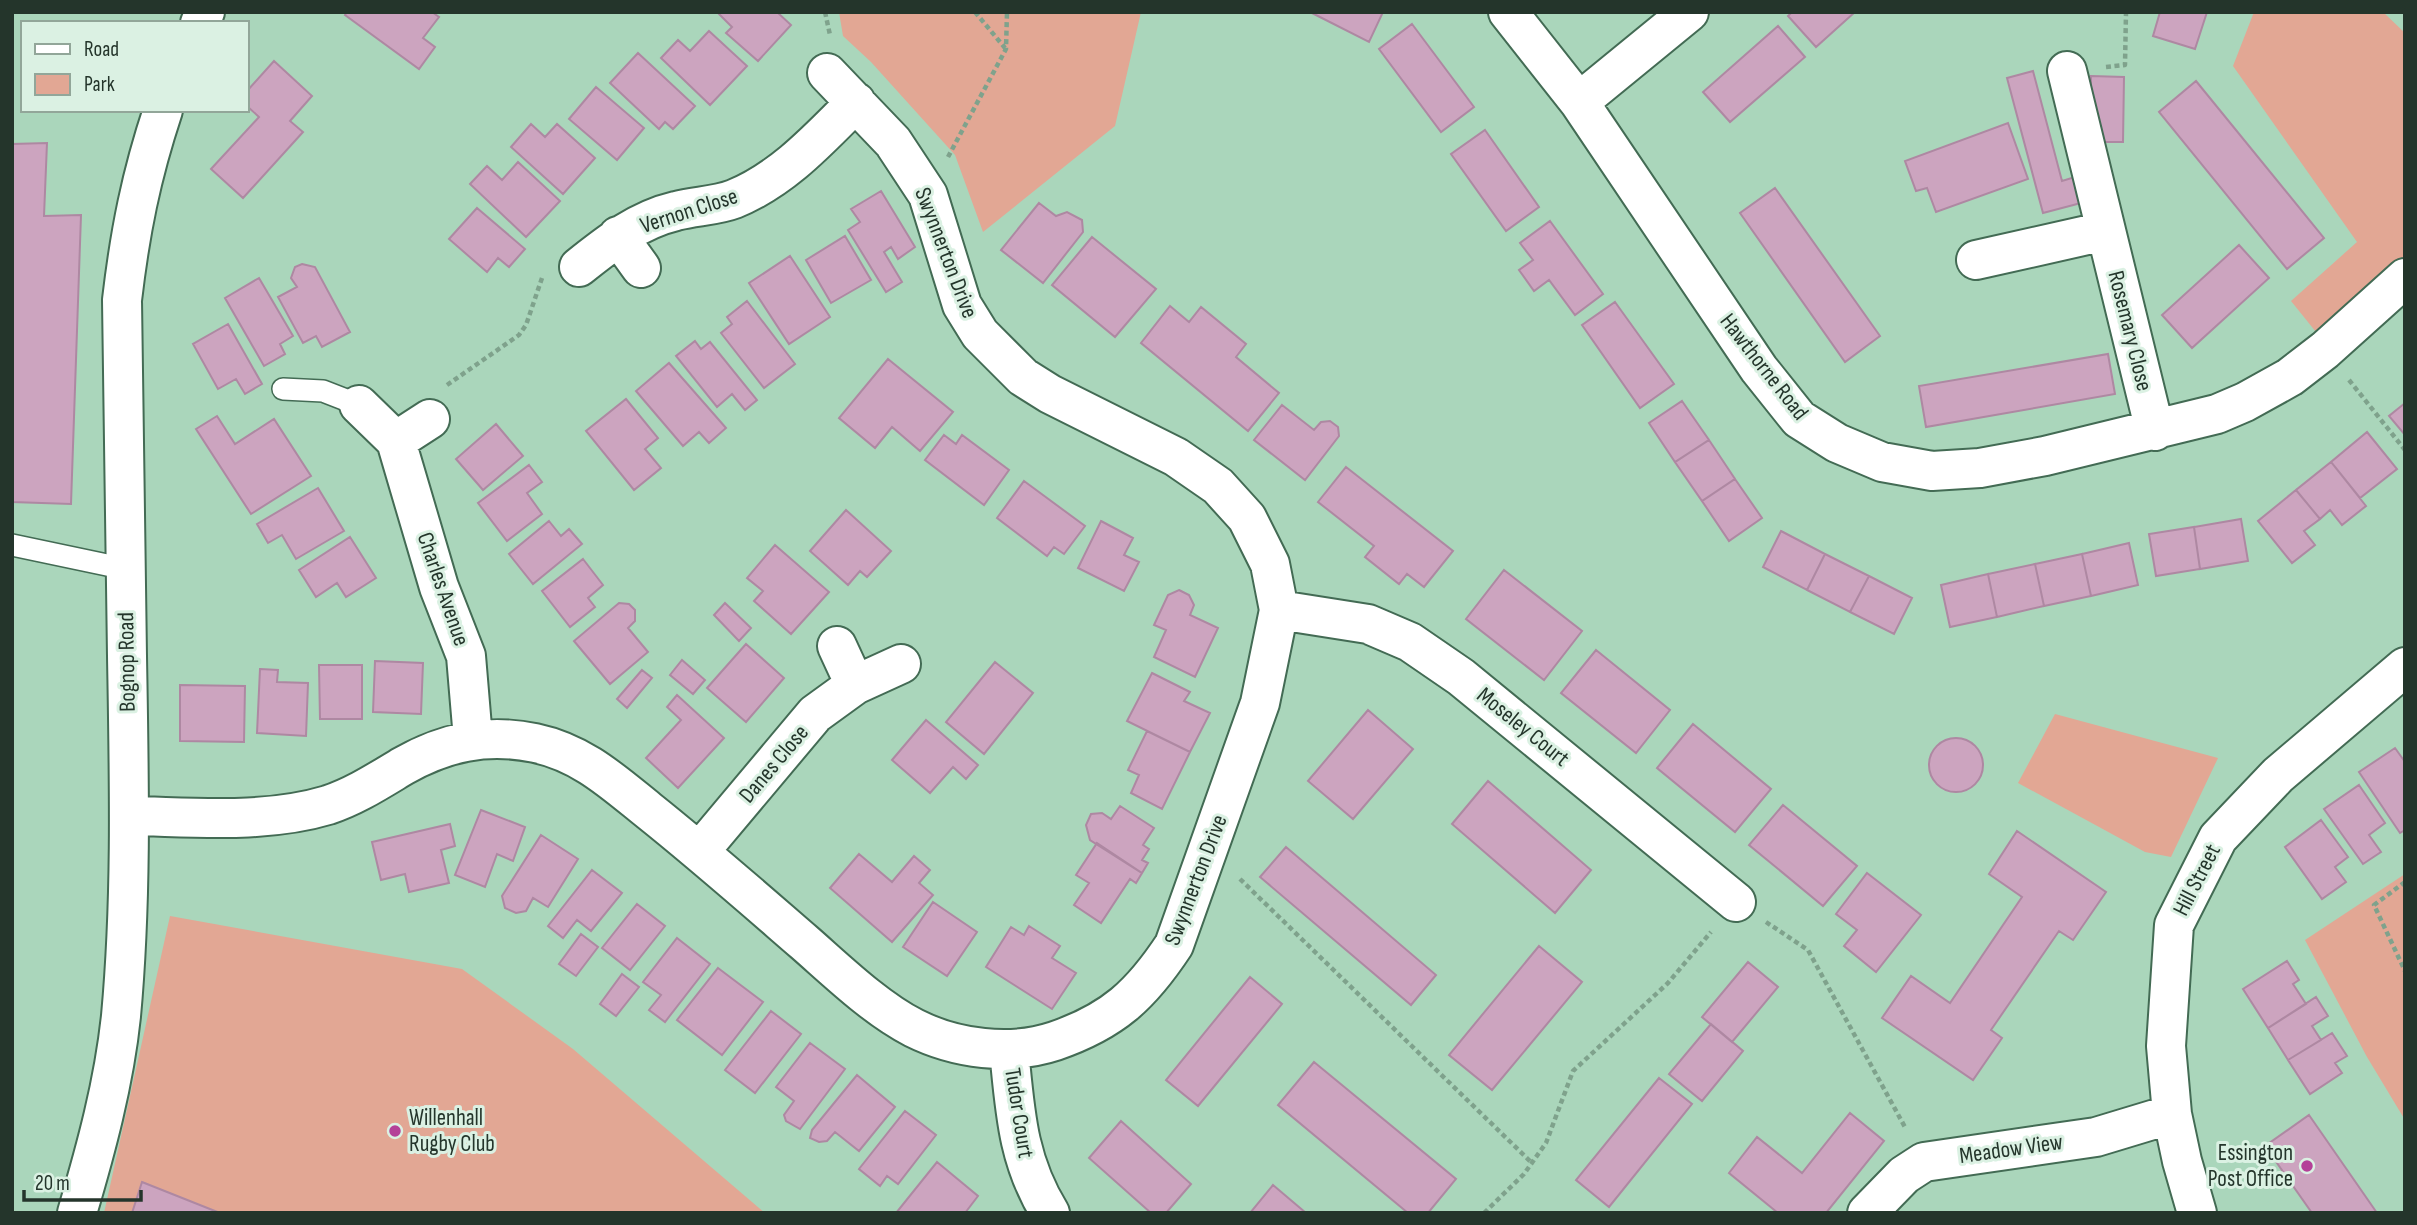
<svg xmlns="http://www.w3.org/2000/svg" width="2417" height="1225" font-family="'Sofia Sans Condensed',sans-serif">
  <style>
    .green { fill: #e2a794 }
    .building { fill: #cca4bf; stroke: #ae88a2; stroke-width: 2 }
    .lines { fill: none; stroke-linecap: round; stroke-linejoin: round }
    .lane-casing { stroke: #436b54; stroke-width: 24 }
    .street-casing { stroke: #436b54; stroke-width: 42 }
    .path { stroke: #7fa28c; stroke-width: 4.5; stroke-dasharray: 5 3.5; stroke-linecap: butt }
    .lane { stroke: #fff; stroke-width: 21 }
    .street { stroke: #fff; stroke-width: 38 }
    .poi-dot { fill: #b44098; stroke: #dbf1e3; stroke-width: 2.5 }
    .labels { text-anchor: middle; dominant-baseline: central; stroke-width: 6; stroke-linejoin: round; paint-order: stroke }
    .street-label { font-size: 23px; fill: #24352b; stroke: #dbf1e3 }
    .poi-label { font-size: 23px; fill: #24352b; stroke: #dbf1e3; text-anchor: start }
  </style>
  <rect width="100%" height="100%" fill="#aad6bb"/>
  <!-- green -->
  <path class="green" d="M839 12H1141L1115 126 983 232 955 155 871 62 843 36Z
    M2254 12H2383L2405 33V256L2316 332 2291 301 2357 242 2233 66Z
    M2055 714 2218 758 2171 857 2145 852 2018 783Z
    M2405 874V1120L2367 1057 2305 940Z
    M170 916 462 969 573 1049 765 1213H104Z"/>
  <!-- building -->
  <path class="building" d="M347 12H432L439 17 423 38 435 47 419 69 345 15Z
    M720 12H777L791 25 758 61 726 33 732 27 719 14Z
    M1310 12H1383L1369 42Z
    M1792 12H1855L1816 47 1788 16Z
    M2160 12H2207L2195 49 2153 36Z
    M1412 24 1474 107 1441 132 1379 49Z
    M1778 26 1805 57 1730 122 1703 92Z
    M709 31 747 66 710 105 661 58 678 40 690 51Z
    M638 53 695 106 673 129 665 122 659 129 610 83Z
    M274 61 312 96 290 121 303 132 243 198 211 169 259 117 247 106V91Z
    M2033 71 2062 181 2075 177 2081 203 2043 213 2007 78Z
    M2091 76 2124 77 2123 142H2091Z
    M2196 81 2324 238 2287 269 2159 112Z
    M596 87 644 128 617 160 569 119Z
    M2008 123 2028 179 1936 212 1927 188 1916 191 1905 161Z
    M531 124 545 137 557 124 595 158 563 194 511 147Z
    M1485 130 1539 207 1506 231 1451 154Z
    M47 143 44 216 81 215 71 504 12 502V144Z
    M518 162 560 201 526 237 470 184 487 166 502 180Z
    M1775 188 1880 336 1845 362 1740 213Z
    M881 191 915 247 898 259 891 247 884 252 902 282 886 292 848 230 860 222 851 209Z
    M1039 203 1056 216 1067 212 1082 220 1083 232 1043 283 1001 250Z
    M477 208 525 249 509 267 498 258 487 272 449 239Z
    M1550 221 1603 294 1575 315 1549 280 1534 291 1519 270 1533 260 1520 243Z
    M845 236 871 280 831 303 806 260Z
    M1092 237 1156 289 1115 337 1052 285Z
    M2239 245 2269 278 2192 348 2162 315Z
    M790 256 830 317 789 344 749 283Z
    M302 264 315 267 350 332 322 347 316 336 303 343 278 297 297 287 291 278 295 267Z
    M259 278 293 336 280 344 285 354 264 366 225 298Z
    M747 301 795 364 764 388 721 333 732 324 727 317Z
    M1615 302 1674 384 1640 408 1582 325Z
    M1170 306 1189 322 1201 307 1246 344 1236 357 1279 393 1248 431 1141 343Z
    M228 324 262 384 245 394 236 379 218 389 193 344Z
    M695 341 701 349 710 342 757 400 745 410 732 394 717 407 676 356Z
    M2108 354 2115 394 1926 427 1919 386Z
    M888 359 953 412 920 451 892 427 875 448 839 418Z
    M669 363 726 428 709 443 699 432 683 446 636 391Z
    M626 399 658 438 645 449 661 468 634 490 586 431Z
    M1682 401 1709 440 1675 462 1649 423Z
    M2405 403V435L2389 416Z
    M1282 405 1314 430 1321 422 1330 421 1338 427 1339 436 1305 480 1254 440Z
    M217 416 235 444 274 419 311 476 251 514 196 429Z
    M496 424 523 456 483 490 456 459Z
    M2367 432 2397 469 2360 498 2331 462Z
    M944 435 956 444 962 435 1009 470 984 505 925 460Z
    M1709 440 1735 479 1702 501 1675 462Z
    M2331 462 2366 506 2342 525 2330 510 2320 519 2296 490Z
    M529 465 542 482 527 493 542 514 507 541 478 503Z
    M1346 467 1453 551 1424 587 1407 574 1399 584 1365 557 1374 546 1318 502Z
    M1735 479 1762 518 1729 541 1702 501Z
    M1024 481 1085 526 1064 554 1054 547 1047 556 997 518Z
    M318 488 344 531 296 559 282 535 268 543 257 524Z
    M2296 490 2320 519 2304 531 2315 545 2292 563 2258 521Z
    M846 510 891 551 867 577 860 571 848 585 810 551Z
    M2241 519 2248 561 2200 569 2194 527Z
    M549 521 561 536 569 529 582 544 533 584 509 554Z
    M1101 521 1133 538 1124 555 1139 562 1124 591 1078 568Z
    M2194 527 2200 569 2156 576 2149 534Z
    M1781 531 1825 554 1807 590 1763 567Z
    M350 537 376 578 346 597 337 583 316 597 299 570Z
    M2129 543 2138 585 2091 596 2082 554Z
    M775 545 829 592 791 634 754 601 763 591 747 578Z
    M1825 554 1869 576 1850 612 1807 590Z
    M2082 554 2091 596 2044 606 2035 564Z
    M583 559 603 585 588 598 595 607 570 627 542 591Z
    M2035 564 2044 606 1997 617 1988 574Z
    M1504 570 1582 631 1544 680 1466 619Z
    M1988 574 1997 617 1950 627 1941 585Z
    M1869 576 1912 598 1894 634 1850 612Z
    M1179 590 1189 595 1194 605 1190 615 1218 628 1195 677 1154 657 1166 630 1154 625 1168 595Z
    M619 603 629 604 635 610V621L628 628 648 652 610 684 574 641Z
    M725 603 751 628 739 641 714 615Z
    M746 644 784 678 746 722 707 688Z
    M1596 650 1670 710 1636 753 1561 693Z
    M682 660 705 680 693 694 670 675Z
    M375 661 423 663 421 714 373 712Z
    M995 662 1033 693 984 754 946 722Z
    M319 665H362V719H320Z
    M260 669 278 670 277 682 308 683 306 736 257 733Z
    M642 670 652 678 627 708 617 699Z
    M1152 673 1190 692 1184 701 1210 713 1190 752 1127 721Z
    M180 685 245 686 244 742 180 741Z
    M677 695 724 738 678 788 646 758 681 720 667 707Z
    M1368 710 1413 749 1353 819 1308 781Z
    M926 720 978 765 966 779 953 767 930 793 892 760Z
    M1693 724 1771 789 1735 832 1657 768Z
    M1147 731 1190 752 1162 809 1131 793 1139 775 1128 770Z
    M1929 765a27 27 0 1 1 54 0a27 27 0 1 1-54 0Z
    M2395 748 2405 762V830L2400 833 2359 772Z
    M1488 781 1591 870 1555 913 1452 824Z
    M2359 785 2385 823 2369 835 2381 852 2363 864 2324 809Z
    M1783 805 1857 866 1823 906 1749 845Z
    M1120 806 1154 828 1143 845 1149 849 1142 860 1148 863 1142 873 1090 840 1086 825 1091 814 1102 813 1111 819Z
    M481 810 525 827 513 861 497 854 485 887 455 875Z
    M2321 820 2348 857 2335 867 2346 882 2322 899 2285 847Z
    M450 824 455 846 441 850 449 883 409 892 405 874 381 880 372 842Z
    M2017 831 2106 892 2073 940 2059 931 1991 1030 2002 1038 1973 1080 1882 1018 1911 976 1950 1003 2022 897 1989 874Z
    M541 835 578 859 548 907 533 898 526 911 516 913 505 908 502 896Z
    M1097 843 1142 873 1136 883 1130 879 1101 923 1074 905 1089 883 1076 875Z
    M1286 847 1436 975 1411 1005 1260 877Z
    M859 854 892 882 914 856 930 870 919 883 933 895 892 942 830 888Z
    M592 870 622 893 591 931 577 920 563 938 548 926Z
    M1867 873 1921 915 1876 972 1844 946 1857 930 1836 914Z
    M933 902 977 932 947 976 903 947Z
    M637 904 665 926 630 970 602 948Z
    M1029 926 1060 946 1052 958 1076 973 1052 1009 986 967 1011 927 1024 935Z
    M581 934 598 947 576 976 559 964Z
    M677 938 710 964 665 1022 649 1010 661 995 643 982Z
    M1539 946 1582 982 1492 1090 1449 1055Z
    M2287 961 2299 980 2293 984 2306 1004 2268 1028 2243 989Z
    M1748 962 1778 987 1732 1042 1702 1017Z
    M718 968 763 1002 722 1055 677 1020Z
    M622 974 639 987 616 1016 600 1004Z
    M1250 977 1282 1004 1198 1106 1166 1080Z
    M2316 997 2328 1016 2312 1026 2321 1040 2288 1060 2268 1028Z
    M771 1011 801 1034 755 1093 725 1070Z
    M1711 1024 1743 1051 1702 1101 1669 1074Z
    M2332 1033 2347 1056 2335 1063 2342 1073 2310 1094 2288 1060Z
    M810 1043 845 1069 800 1129 786 1121 784 1115 794 1101 776 1087Z
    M1314 1062 1456 1179 1428 1213H1408L1278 1105Z
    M857 1075 895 1107 859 1151 835 1132 827 1141 819 1142 810 1138 812 1130Z
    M1659 1078 1692 1104 1609 1207 1576 1180Z
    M905 1111 936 1135 898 1184 887 1176 880 1186 859 1169Z
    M1850 1113 1884 1141 1826 1213H1778L1729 1173 1757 1137 1802 1173Z
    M2309 1115 2377 1213H2312L2265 1146Z
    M1121 1121 1191 1184 1166 1213H1151L1089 1158Z
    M937 1162 978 1196 965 1213H896Z
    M142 1182 220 1213H132Z
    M1273 1185 1306 1213H1250Z"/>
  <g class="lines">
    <defs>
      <path id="lane" d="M283 389 323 391 359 405
        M12 545 126 569"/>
      <path id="street" d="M1508 12 1579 102 1759 369 1799 419 1837 443 1882 462 1932 471 1980 468 2045 456 2217 414 2245 402 2290 377 2325 350 2405 278
        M200 23 205 12
        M2067 71 2155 431
        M1579 102 1689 12
        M618 236 641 268
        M1976 260 2105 231
        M579 267C609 243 638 220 676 211 695 206 716 206 734 199 783 179 819 139 856 102
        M359 405 396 441 439 587 466 656 473 739
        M396 441 430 419
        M1279 610 1368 624 1410 642 1461 677 1736 902
        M837 646 855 685
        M129 816C194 817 265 824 328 805 355 796 378 781 403 766 445 742 487 733 535 743 582 753 612 781 648 810 702 853 753 898 805 943 837 971 875 1008 914 1028 956 1049 1010 1056 1055 1041 1113 1021 1141 995 1174 945L1260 703 1279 610 1270 564 1247 518 1218 486 1176 457 1050 394 1023 377 980 334 962 305 928 195 893 142 827 73
        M700 851 815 714 855 685 901 664
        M1009 1050C1015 1110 1017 1160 1050 1213
        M77 1213C96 1149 114 1083 121 1016 132 897 129 776 127 656 125 537 124 419 122 300 130 232 141 176 163 110
        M1867 1213 1904 1175 1924 1162 2096 1137 2172 1114
        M2197 1213 2182 1161 2172 1114 2166 1046 2174 925 2218 838 2278 775 2405 667"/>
    </defs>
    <!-- lane casing -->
    <use href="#lane" class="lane-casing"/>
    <!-- street casing -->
    <use href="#street" class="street-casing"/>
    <!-- path -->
    <path class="path" d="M825 12 830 35
      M975 12 1005 48
      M2106 67 2125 65 2126 12
      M948 157 1006 49 1007 12
      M2349 380 2405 450
      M447 385 519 335 526 325 542 278
      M1240 879 1532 1163
      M2405 882 2374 905 2405 971
      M1766 922 1808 950 1906 1129
      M1484 1213 1524 1174 1546 1143 1573 1071 1668 983 1711 932"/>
    <!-- lane -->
    <use href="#lane" class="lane"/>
    <!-- street -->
    <use href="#street" class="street"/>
  </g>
  <!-- markers -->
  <g class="poi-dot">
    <circle cx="395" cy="1131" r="7"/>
    <circle cx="2307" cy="1166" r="7"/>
  </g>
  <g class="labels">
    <!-- street labels -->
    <g class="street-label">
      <text transform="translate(689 211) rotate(-18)">Vernon Close</text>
      <text transform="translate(946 253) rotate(69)">Swynnerton Drive</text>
      <text transform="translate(2130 331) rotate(76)">Rosemary Close</text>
      <text transform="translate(1764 367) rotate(52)">Hawthorne Road</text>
      <text transform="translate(443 589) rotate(71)">Charles Avenue</text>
      <text transform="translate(127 662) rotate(-91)">Bognop Road</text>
      <text transform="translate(1523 727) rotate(39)">Moseley Court</text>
      <text transform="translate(774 764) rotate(-50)">Danes Close</text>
      <text transform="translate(1196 880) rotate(-69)">Swynnerton Drive</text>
      <text transform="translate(2197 880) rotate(-63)">Hill Street</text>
      <text transform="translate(1019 1113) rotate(81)">Tudor Court</text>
      <text transform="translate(2011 1149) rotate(-8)">Meadow View</text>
    </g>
    <!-- poi labels -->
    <g class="poi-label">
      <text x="409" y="1118">Willenhall<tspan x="409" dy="26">Rugby Club</tspan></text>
      <text x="2293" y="1153" text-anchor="end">Essington<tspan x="2293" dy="26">Post Office</tspan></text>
    </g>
  </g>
  <!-- border -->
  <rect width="2417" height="1225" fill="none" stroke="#24352b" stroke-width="28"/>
  <!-- legend -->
  <rect x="21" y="21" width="228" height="91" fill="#dbf1e3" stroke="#92a699" stroke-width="2"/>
  <rect x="35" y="44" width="35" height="10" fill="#ffffff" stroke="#92a699" stroke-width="2"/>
  <text x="84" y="56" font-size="21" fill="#24352b">Road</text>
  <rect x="35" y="74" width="35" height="21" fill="#e2a794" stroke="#92a699" stroke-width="2"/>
  <text x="84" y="91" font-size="21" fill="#24352b">Park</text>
  <!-- scale -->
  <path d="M24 1190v10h117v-10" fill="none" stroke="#24352b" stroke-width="3.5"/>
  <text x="35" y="1190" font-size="21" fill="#24352b" stroke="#dbf1e3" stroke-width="5" paint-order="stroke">20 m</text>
</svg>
